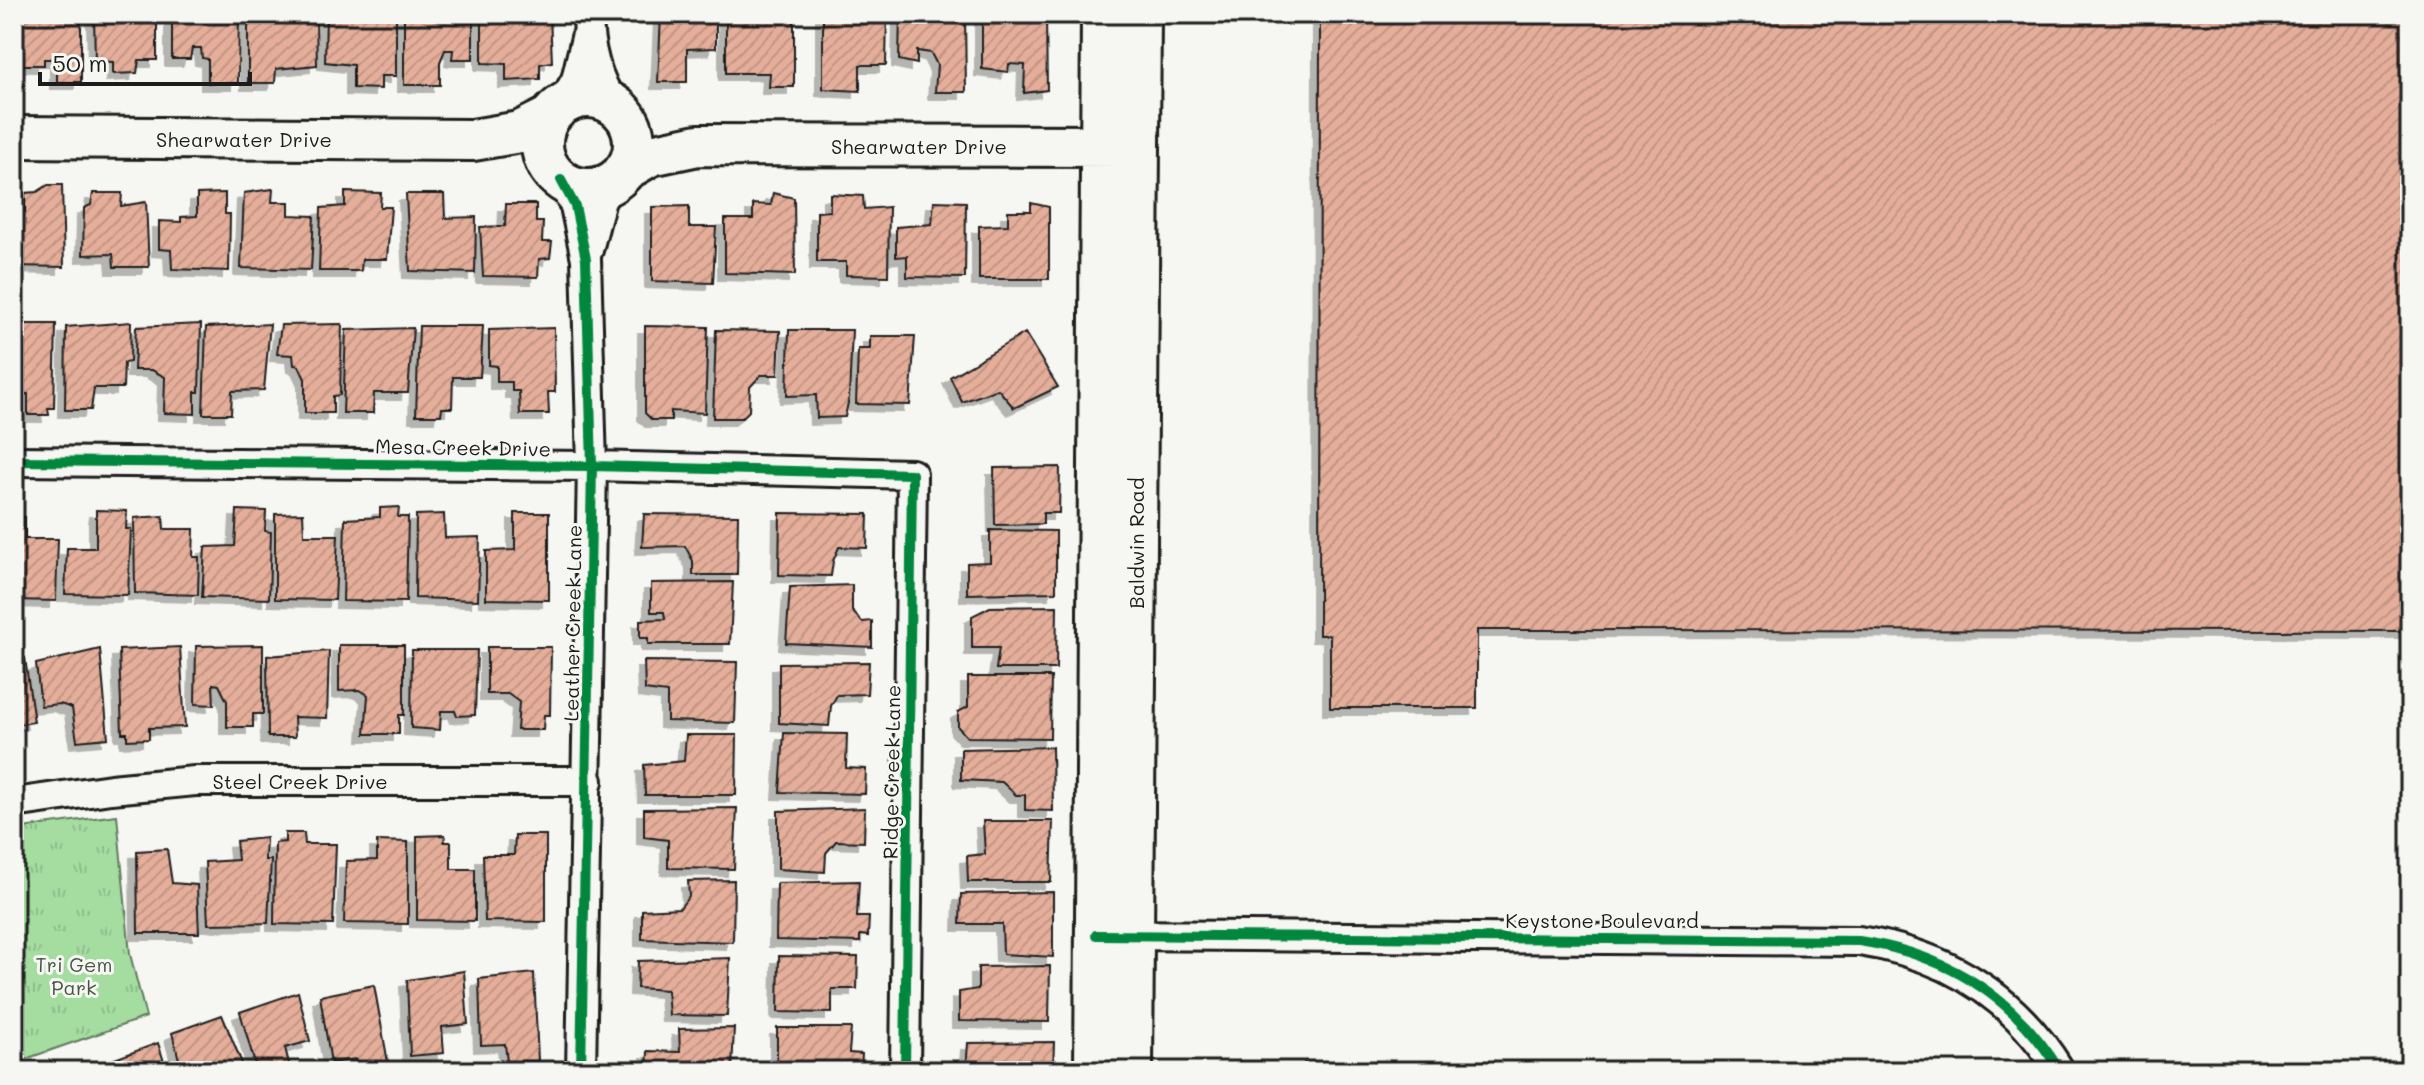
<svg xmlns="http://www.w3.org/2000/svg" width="2424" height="1085" font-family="Mali,sans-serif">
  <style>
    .park { fill: url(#park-tufts); stroke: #607c5e; stroke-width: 2 }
    .building { fill: url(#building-hatch); stroke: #1c1c1c; stroke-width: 2; filter: url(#shadow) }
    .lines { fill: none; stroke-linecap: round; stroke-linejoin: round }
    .street-casing { stroke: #1c1c1c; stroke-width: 34 }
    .secondary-casing { stroke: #1c1c1c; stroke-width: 46 }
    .street { stroke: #f6f6f2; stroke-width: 28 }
    .secondary { stroke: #f6f6f2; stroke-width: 40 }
    .cycleway-casing { stroke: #f6f6f2; stroke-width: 15 }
    .cycleway { stroke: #00873e; stroke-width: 10 }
    .labels { text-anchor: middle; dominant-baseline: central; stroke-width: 6; stroke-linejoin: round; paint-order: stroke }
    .street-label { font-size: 20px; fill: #1c1c1c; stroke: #f6f6f2 }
    .park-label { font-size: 20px; fill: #455644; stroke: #f6f6f2 }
  </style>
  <defs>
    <pattern id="park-tufts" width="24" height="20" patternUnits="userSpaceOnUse" patternTransform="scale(2)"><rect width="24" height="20" fill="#a5dda1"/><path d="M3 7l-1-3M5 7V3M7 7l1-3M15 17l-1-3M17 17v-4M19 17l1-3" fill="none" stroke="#8dbd8a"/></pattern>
    <pattern id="building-hatch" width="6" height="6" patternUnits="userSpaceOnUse" patternTransform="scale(2)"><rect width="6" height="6" fill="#e4ae9a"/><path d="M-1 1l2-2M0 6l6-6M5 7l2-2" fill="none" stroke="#c39584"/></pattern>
    <filter id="shadow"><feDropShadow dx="-7" dy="7" stdDeviation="0" flood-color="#0004"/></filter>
  </defs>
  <rect width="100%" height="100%" fill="#f6f6f2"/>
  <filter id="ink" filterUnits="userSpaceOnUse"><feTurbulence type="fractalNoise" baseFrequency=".0125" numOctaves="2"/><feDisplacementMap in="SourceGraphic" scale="16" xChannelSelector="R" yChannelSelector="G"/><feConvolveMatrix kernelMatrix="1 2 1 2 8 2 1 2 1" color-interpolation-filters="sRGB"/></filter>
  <g filter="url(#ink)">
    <!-- park -->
    <path class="park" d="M117 815 130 954 146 1017 14 1063V829Z"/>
    <!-- building -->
    <path class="building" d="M15 14H81V82H57V59H44V65H14Z
      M94 14H157V60H139L137 73 113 74V62L95 61Z
      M172 14H239L238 83H208V59L202 58 201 48H192L190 59H172Z
      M248 14H316L317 65 276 69 275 83H248Z
      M326 14H396V76H381V89L353 88V65L325 62Z
      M404 14H473V59H452L453 50H445L440 62V85H404Z
      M482 14 550 15 552 62 540 64V79L506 81V64L482 63Z
      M661 14H716V48L687 49V82H658Z
      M726 14H794V87H769L770 73H726Z
      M823 14H887L886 65H860V91L823 89Z
      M900 14H965L966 92H935L937 65 931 53 917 51V64L899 60Z
      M982 14H1046L1047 90 1024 93 1025 65 1009 64 1008 72 982 69Z
      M1320 14H2410V631L1477 630V708H1330V635H1319Z
      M48 185H62L64 267 14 266V212H25V193L37 192Z
      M273 189 272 202H289V215L314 216 311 270 241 268 244 193Z
      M345 192 381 193 380 207H391L387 259H362L361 271H319L321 208 345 206Z
      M93 193H122L121 206 146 202 149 267H114L113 254 83 255 84 208 91 205Z
      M225 193V214H230L229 271 172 269 171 250 159 249V221L181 222V217L197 216V194Z
      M773 193 794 198 795 275 725 273V219H753V204L771 205Z
      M406 194H444L445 218 476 217 475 273 410 271Z
      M830 194 863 196 864 209 889 207 888 276 846 275V262H817V212L830 211Z
      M934 201 966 202 965 278 907 277V256L896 257V227L932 224Z
      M1031 203 1049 207V279H979V226L1008 225V211H1031Z
      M506 204H536V222H543L542 242H552L550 258 539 259 538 277 483 276 480 227 505 226Z
      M689 206V227H716L713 283 652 281V207Z
      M131 322 130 362 124 363 123 388H94L91 410H65L66 327Z
      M14 324H56L54 408H48L49 415H28V394L22 395V406H14Z
      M201 324 199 392H195V414L164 413 165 377 152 370H134L136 327Z
      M270 324 264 390 232 391 231 414H203L206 327Z
      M342 324 340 395 333 396V413H305V379L299 366 294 365 293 355 277 354 281 325Z
      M419 326H483L480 377H453L452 408H442L441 415H416Z
      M645 326 708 327 705 413 671 411V420H652L645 413Z
      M413 328 408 393H374L373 413H343L346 330Z
      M554 328 555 392H548L549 414H520L519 391H512V382H497V366L489 365V330Z
      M716 330 780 331 778 375H761L750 387 749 411 742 418H713Z
      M789 330H852L849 398 845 417 817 418 816 395 787 396Z
      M1025 333 1058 387 1014 408 998 389 962 402 950 377Z
      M870 336H915L910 405 856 404 858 349H870Z
      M1060 467 1059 513H1043V524L995 525 994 468Z
      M399 507 398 517H408L406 602 343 601 345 519 380 517V508Z
      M96 510 127 511 126 529H131L128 595 65 594 67 548H96Z
      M237 510 266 511 265 531 271 532 269 599 202 597 205 547 235 546Z
      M303 513 304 535H338L335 600 275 599V514Z
      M515 513H549V600L486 599V551L515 550Z
      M780 513 868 514 867 548 839 547 833 561 831 576 779 575Z
      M444 514 445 538 480 537 478 600 415 598 416 515Z
      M644 514 738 515 737 575H693V561L685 546 642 547Z
      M14 516 25 517V539H58L56 601 14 600Z
      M163 516 164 529H194L193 557H199L198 595 135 593 134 518Z
      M990 530 1056 531V592L967 594V563L990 562Z
      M733 582 730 644H648V638H640V620L665 619 664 612H651V583Z
      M852 585V611L862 622 872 621V647L786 643 790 587Z
      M1057 606 1056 669H996L999 648H972V616L990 607Z
      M263 645V714H253V727H227V701L219 685 213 684 214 705 195 704 196 646Z
      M339 645H404V715H399V734H365L368 695 360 690 339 691Z
      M180 647 185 727 149 728V739L127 740V733H122L119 650Z
      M487 647H551L550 715H544L543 730H517L519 702 508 694H487Z
      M100 649 108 738 77 741 72 708 60 704 41 706 36 664Z
      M412 650H477L475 715 457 716 455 711H441L440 730 411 728Z
      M329 651 327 718 294 717 295 737H268L267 656Z
      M25 658 34 722 14 725V661Z
      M644 661 737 662 735 723 667 721V693L645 690Z
      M869 662 867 694 837 695 831 706 829 726 779 723V663Z
      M968 677H1051L1050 738 967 737 958 727V712L968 707Z
      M784 733 847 734 846 768 866 769 865 794 780 792Z
      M686 735H737L736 795H645L644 765 684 761Z
      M1052 747 1053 811 1025 810V795H1016L1002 782 961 780V749Z
      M737 808 734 869 668 868V840L644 837V809Z
      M865 808 864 842 836 841 826 853 825 872 778 869V811Z
      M983 821H1053L1051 882H968L967 856 985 854Z
      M285 833H304L305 844H336L333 925 274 924 275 843 285 842Z
      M445 835 444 842H451V869H475V921L417 920V836Z
      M515 835H546V922L485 921 483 855H514Z
      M266 838 265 860H271L268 923 208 924 205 862 238 860 236 841Z
      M377 841 408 842V924L344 923 346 861 377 860Z
      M167 849 172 883 197 885 199 933H138L137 851Z
      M734 880 733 942 642 939V910L680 908 689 896 688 881Z
      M859 881 857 917H869L868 936 860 935V942L776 940 777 883Z
      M1053 892V957L1003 954 1002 924H960L961 894Z
      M779 956 858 957 857 989H832V1013L778 1012Z
      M730 958 727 1016 669 1015 667 990 637 988 638 961Z
      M1050 966 1049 1022 959 1021V992L978 989V967Z
      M464 971 468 1024 442 1027 444 1053 410 1056 407 980Z
      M534 973 538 1061 507 1062 505 1044 481 1045 479 979Z
      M374 985 389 1068 359 1069 355 1059 331 1063 320 996Z
      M298 992 310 1041 285 1048 291 1071H257L240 1012Z
      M222 1015 244 1068 239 1071H182L172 1033Z
      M734 1028 732 1071H647L648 1051 680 1052 679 1029Z
      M777 1028H851L849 1053 862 1054 861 1071H777Z
      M1054 1042 1053 1071H966L968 1043Z
      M158 1043 167 1071H109L106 1062Z
      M1304 1063 1467 1064V1071H1304Z
      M1676 1070 1854 1071H1676Z"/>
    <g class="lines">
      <defs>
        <path id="street" d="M588 14C588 46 596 80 615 106
          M561 106 576 80 586 38
          M561 180 575 206 586 259 592 466 581 1071
          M588 250 601 200 615 180
          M14 461 592 466 912 474 905 1071
          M14 803 111 789 195 781H588
          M1116 935 1859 941C1945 954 2014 996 2060 1071"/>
        <path id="secondary" d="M542 143a46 46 0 1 1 92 0a46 46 0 1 1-92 0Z
          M14 137 473 140 520 132 550 117
          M625 170 651 155 698 145 1128 146
          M1095 1071 1102 14
          M1132 1071 1140 14"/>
      </defs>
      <!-- street casing -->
      <use href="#street" class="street-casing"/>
      <!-- secondary casing -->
      <use href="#secondary" class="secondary-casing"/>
      <!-- street -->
      <use href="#street" class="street"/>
      <!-- secondary -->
      <use href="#secondary" class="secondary"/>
      <defs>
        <path id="cycleway" d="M561 180 575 206 586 259 592 466 581 1071
          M14 461 592 466 912 474 905 1071
          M1096 935 1859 941C1945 954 2014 996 2060 1071"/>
      </defs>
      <!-- cycleway casing -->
      <use href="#cycleway" class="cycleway-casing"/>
      <!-- cycleway -->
      <use href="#cycleway" class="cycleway"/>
    </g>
  </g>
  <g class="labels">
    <!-- street labels -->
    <g class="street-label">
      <text x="244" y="139">Shearwater Drive</text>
      <text x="919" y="146">Shearwater Drive</text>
      <text transform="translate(463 447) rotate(1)">Mesa Creek Drive</text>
      <text transform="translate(1136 543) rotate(-90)">Baldwin Road</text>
      <text transform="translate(572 623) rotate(-89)">Leather Creek Lane</text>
      <text transform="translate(891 772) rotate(-89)">Ridge Creek Lane</text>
      <text x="300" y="781">Steel Creek Drive</text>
      <text x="1602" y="920">Keystone Boulevard</text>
    </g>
    <!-- park labels -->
    <g class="park-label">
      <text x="74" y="964">Tri Gem<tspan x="74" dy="23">Park</tspan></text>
    </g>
  </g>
  <!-- margin -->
  <rect width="2424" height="1085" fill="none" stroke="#f6f6f2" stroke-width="48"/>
  <rect x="24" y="24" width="2376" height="1037" fill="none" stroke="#1c1c1c" stroke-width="3" filter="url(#ink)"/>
  <!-- scale -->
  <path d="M40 72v12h210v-12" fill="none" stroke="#1c1c1c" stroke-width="4"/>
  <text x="52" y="72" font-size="24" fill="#1c1c1c" stroke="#f6f6f2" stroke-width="6" paint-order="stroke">50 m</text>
</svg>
